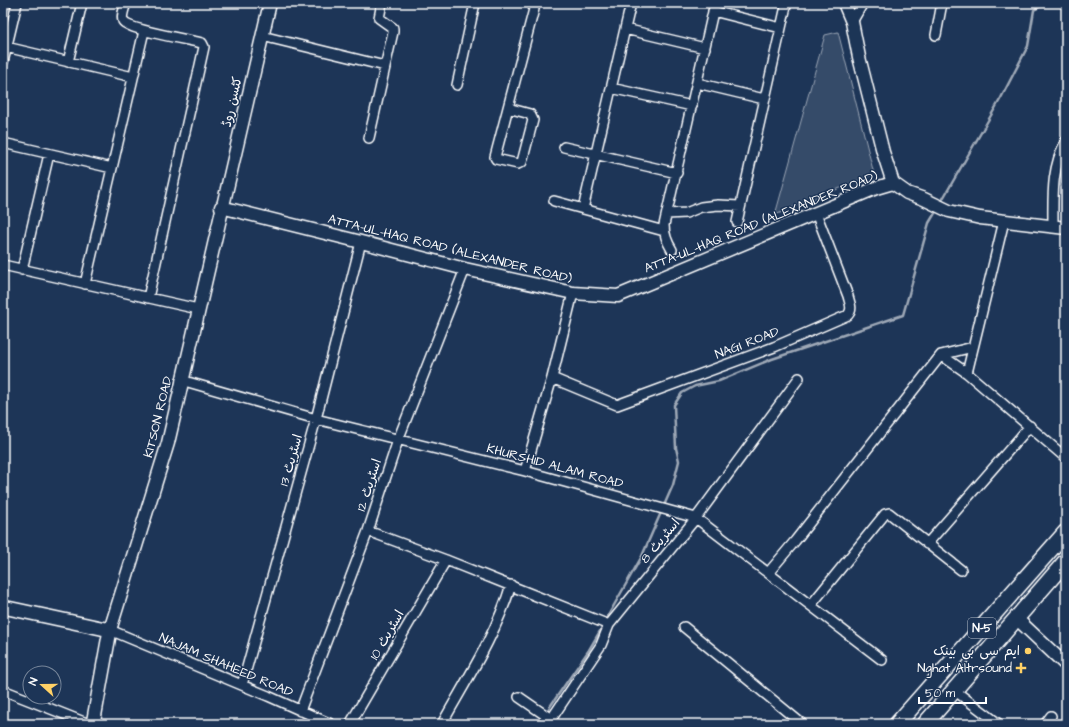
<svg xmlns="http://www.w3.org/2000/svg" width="1069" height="727" font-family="'Architects Daughter','Playpen Sans Arabic',sans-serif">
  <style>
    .green { fill: #364b69; stroke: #9aa5b4 }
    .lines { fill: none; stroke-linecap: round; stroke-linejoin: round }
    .stream { stroke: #a0aab8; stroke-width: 2.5 }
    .minor-casing { stroke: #fff; stroke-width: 12 }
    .tertiary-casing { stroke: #fff; stroke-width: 15 }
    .secondary-casing { stroke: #fff; stroke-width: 16 }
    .trunk-casing { stroke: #fff; stroke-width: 18 }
    .minor { stroke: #1d3557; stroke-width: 9 }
    .tertiary { stroke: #1d3557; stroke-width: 12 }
    .secondary { stroke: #1d3557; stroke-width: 13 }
    .trunk { stroke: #1d3557; stroke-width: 15 }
    .poi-dot { fill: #ffd166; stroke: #1d3557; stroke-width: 1.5 }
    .labels { text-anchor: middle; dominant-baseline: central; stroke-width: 3; stroke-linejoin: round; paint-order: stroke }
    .shield { fill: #1d3557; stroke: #bbc2cd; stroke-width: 1 }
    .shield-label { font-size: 12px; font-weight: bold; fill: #fff }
    .street-label { font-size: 13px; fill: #fff; stroke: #1d3557 }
    .poi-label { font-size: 13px; fill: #fff; stroke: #1d3557; text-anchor: end }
  </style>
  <rect width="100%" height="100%" fill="#1d3557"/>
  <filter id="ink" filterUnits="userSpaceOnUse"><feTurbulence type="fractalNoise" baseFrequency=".025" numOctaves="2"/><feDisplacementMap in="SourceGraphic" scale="8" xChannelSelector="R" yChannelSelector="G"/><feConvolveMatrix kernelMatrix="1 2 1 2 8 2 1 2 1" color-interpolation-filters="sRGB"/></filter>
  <g filter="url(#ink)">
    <!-- green -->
    <path class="green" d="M838 32 874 174 775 215 825 35Z"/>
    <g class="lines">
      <!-- stream -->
      <path class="stream" d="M941 202 1001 98 1028 46 1034 10 1047 3
        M605 621 642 556 673 485 679 461 676 448 674 405 682 393 695 386 719 381 772 359 903 315 929 223 938 208
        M538 724 589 650 603 626"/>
      <defs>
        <path id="minor" d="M126 3C124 9 121 16 123 21 128 30 190 40 202 43L204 47 148 298
          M713 11 781 28
          M852 22 863 3
          M625 29 705 48
          M936 35 942 3
          M262 36 385 66
          M6 47 133 77
          M3 62 17 3
          M68 62 82 3
          M697 83 764 99
          M457 85 475 3
          M611 88 692 106
          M508 108 530 114 533 120 522 162 518 164 496 159 495 157 534 9V6L531 3
          M369 138 393 32V28L379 18 382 3
          M3 143 112 168
          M564 147 677 173
          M554 201 664 231
          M583 209 631 3
          M667 214 686 213 701 207 718 205 740 206
          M737 222 786 6
          M1053 226C1053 196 1051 169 1066 141
          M672 250C667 242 664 235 664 225L715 3
          M3 265 198 309
          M22 270 49 154
          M85 284 144 31
          M941 355 967 373 1066 458
          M967 373 1004 221
          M552 378 617 405 774 347 848 315C853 309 850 304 848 296L816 213
          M181 380 316 419 525 471 696 518 882 660
          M525 471 552 378 573 293
          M368 531 446 560 609 625
          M927 544 1030 426
          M769 572 795 541 941 355 973 347
          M811 605 885 514 889 513 961 570
          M684 627 802 724
          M110 630 268 696 331 724
          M242 685 316 419 361 242
          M3 690 89 724
          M954 690 999 724
          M519 697 551 719
          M300 711 368 531 398 440 465 269
          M350 724 446 560
          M442 724C467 679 496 635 511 585
          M548 724 601 645 609 625 696 518 799 378
          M1045 724 1051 716"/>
        <path id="tertiary" d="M844 3 852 22 859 57 883 152 893 183 907 193 924 199 949 211 980 218 1066 228
          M221 207 361 242 465 269 573 293 618 296 876 188 893 183
          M1016 618 1066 665
          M110 630 168 443 270 3"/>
        <path id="secondary" d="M3 607 110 630 93 724"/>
        <path id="trunk" d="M897 724 1066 532
          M925 724 1066 561"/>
      </defs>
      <!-- minor casing -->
      <use href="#minor" class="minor-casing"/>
      <!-- tertiary casing -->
      <use href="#tertiary" class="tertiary-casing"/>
      <!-- secondary casing -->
      <use href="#secondary" class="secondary-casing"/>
      <!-- trunk casing -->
      <use href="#trunk" class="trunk-casing"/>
      <!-- minor -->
      <use href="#minor" class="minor"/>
      <!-- tertiary -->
      <use href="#tertiary" class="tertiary"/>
      <!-- secondary -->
      <use href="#secondary" class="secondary"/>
      <!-- trunk -->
      <use href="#trunk" class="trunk"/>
    </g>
  </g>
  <!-- markers -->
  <g class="poi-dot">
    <circle cx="1028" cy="651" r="4"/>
    <path d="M1019 662h4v4h4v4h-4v4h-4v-4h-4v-4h4z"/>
  </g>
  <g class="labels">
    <!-- shield labels -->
    <rect class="shield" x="968" y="618" width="28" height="20" rx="3"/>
    <g class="shield-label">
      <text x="982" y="628">N-5</text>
    </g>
    <!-- street labels -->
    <g class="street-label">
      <text transform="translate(232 102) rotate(-77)">کٹسن روڈ</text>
      <text transform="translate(761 222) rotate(-22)">ATTA-UL-HAQ ROAD (ALEXANDER ROAD)</text>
      <text transform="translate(450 249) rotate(14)">ATTA-UL-HAQ ROAD (ALEXANDER ROAD)</text>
      <text transform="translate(747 343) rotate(-21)">NAGI ROAD</text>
      <text transform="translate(158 417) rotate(-76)">KITSON ROAD</text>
      <text transform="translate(291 460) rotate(-74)">اسٹریٹ 13</text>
      <text transform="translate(555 466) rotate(15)">KHURSHID ALAM ROAD</text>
      <text transform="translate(369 485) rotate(-72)">اسٹریٹ 12</text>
      <text transform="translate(660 541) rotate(-50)">اسٹریٹ 8</text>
      <text transform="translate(387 635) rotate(-60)">اسٹریٹ 10</text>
      <text transform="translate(226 665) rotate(23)">NAJAM SHAHEED ROAD</text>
    </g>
    <!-- poi labels -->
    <g class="poi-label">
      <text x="1020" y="651">ایم سی بی بینک</text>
      <text x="1012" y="668">Nghat Altrsound</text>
    </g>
  </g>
  <!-- margin -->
  <rect width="1069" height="727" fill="none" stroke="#1d3557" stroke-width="16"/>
  <rect x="8" y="8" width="1053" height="711" fill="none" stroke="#fff" stroke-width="1.5" filter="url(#ink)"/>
  <!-- north arrow -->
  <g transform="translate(42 685) rotate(291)"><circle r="19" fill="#1d3557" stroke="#77869a"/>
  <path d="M0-3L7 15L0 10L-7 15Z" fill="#ffd166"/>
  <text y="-6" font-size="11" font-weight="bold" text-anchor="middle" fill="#ffffff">N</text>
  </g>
  <!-- scale -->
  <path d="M919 697v6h67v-6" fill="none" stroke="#ffffff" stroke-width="2"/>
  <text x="925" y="697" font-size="12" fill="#ffffff" stroke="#1d3557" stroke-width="3" paint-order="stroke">50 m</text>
</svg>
